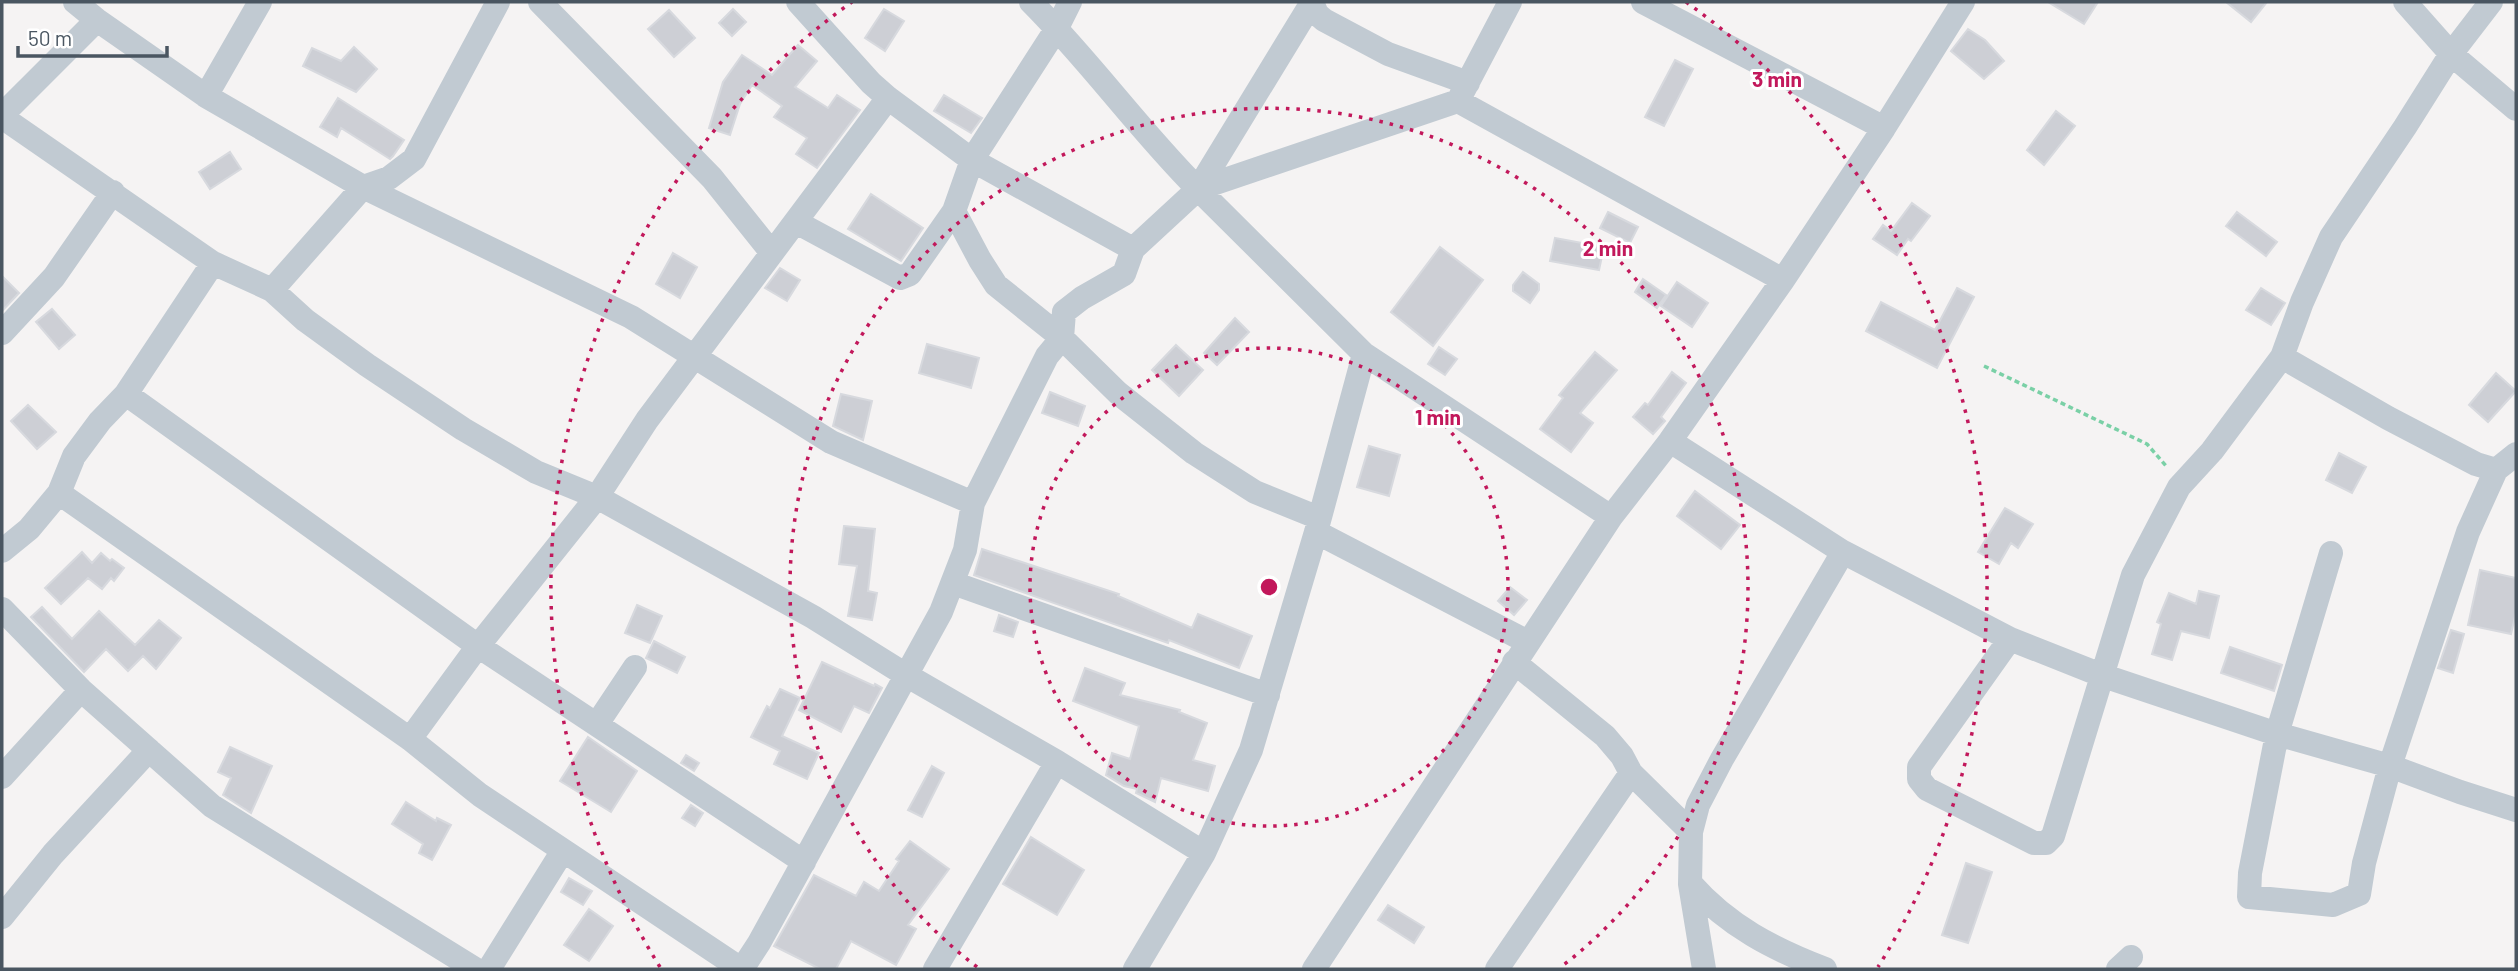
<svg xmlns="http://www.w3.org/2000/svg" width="2518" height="971" font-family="Barlow,sans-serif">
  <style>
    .building { fill: #cdcfd5; stroke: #d7d9de; stroke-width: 2 }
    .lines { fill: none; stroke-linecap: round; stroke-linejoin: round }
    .path { stroke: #7ad0a6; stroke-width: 3.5; stroke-dasharray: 5 3.5; stroke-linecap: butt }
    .minor { stroke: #c1cad2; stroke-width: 24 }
    .ring { fill: none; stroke: #c2185b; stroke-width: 3.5; stroke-dasharray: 3.5 7 }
    .centre { fill: #c2185b; stroke: #fff; stroke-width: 3.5 }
    .ring-label { font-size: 21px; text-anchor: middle; font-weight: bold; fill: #c2185b; stroke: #fff; stroke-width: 6; stroke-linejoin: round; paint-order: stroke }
  </style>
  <rect width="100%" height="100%" fill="#f5f3f3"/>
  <!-- building -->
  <path class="building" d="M2048 2H2098L2084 24Z
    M2226 2H2267L2251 22Z
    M733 9 746 22 732 36 719 23Z
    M884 9 904 21 885 51 865 38Z
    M669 10 695 38 674 57 648 29Z
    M1968 29 1985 40 2004 61 1984 79 1951 51Z
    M798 45 817 61 795 87 828 108 837 95 860 110 817 168 796 154 807 138 774 117 782 106 752 85 740 104 730 135 709 128 723 82 742 55 772 75Z
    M354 47 377 69 356 92 303 66 312 48 341 61Z
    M1675 60 1693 69 1664 126 1645 117Z
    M944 95 982 118 971 133 934 111Z
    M338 98 404 140 393 156 390 159 341 128 337 137 320 127Z
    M2056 111 2075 126 2044 165 2027 150Z
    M230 152 241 169 210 189 199 172Z
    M871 194 923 228 901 261 848 229Z
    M1912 203 1930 216 1911 241 1908 239 1897 255 1873 239 1883 225 1891 231Z
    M1608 212 1638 227 1630 243 1600 228Z
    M2237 212 2277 242 2266 256 2226 226Z
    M1555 238 1604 247 1599 270 1550 261Z
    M1440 247 1483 280 1433 346 1391 312Z
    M673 253 697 267 680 298 656 284Z
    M780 268 800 280 787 301 765 288Z
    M1523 272 1539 284V290L1530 303 1513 291V285Z
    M2 276 19 293 2 311Z
    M1643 279 1666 295 1657 308 1635 292Z
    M1677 282 1708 303 1692 327 1661 306Z
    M1957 288 1974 297 1937 368 1866 331 1881 302 1935 330Z
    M2261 288 2285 303 2271 325 2246 310Z
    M52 309 75 335 59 349 36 322Z
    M1235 318 1249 332 1217 365 1204 353Z
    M927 344 979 358 971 388 919 373Z
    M1176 345 1203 370 1179 396 1152 370Z
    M1439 347 1457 359 1445 375 1428 364Z
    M1595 352 1617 370 1580 413 1593 423 1571 452 1540 429 1563 398 1559 395Z
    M1672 372 1686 383 1661 417 1665 421 1653 434 1633 417 1645 403 1648 405Z
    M2496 373 2516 391 2488 422 2469 405Z
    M1050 392 1085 406 1078 426 1042 413Z
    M841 394 872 401 863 440 833 426Z
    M28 405 56 432 37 449 11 421Z
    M1369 446 1400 455 1389 496 1357 487Z
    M2339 453 2366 467 2352 493 2326 480Z
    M1695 491 1740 525 1721 549 1677 516Z
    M2005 508 2033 524 2018 548 2011 543 1999 564 1978 552Z
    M844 526 875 529 868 591 877 593 872 620 848 616 857 566 839 564Z
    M982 549 1119 594 1118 596 1192 628 1198 614 1252 636 1239 668 1169 640 1168 643 974 575Z
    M82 552 92 563 101 553 110 561 112 559 124 568 114 581 111 578 102 589 88 578 61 604 45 588Z
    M2480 570 2516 578V612L2511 634 2468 625Z
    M1510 587 1527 600 1514 615 1498 601Z
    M2199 591 2219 596 2209 638 2181 631 2172 660 2152 654 2161 624 2157 622 2169 593 2196 604Z
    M637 605 662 616 650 643 625 633Z
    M42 607 72 639 99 611 135 645 159 620 181 638 156 669 143 656 128 671 106 649 84 672 31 617Z
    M999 615 1018 622 1013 637 994 631Z
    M2451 630 2464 634 2453 673 2438 668Z
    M654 641 685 657 677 673 646 658Z
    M2230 647 2282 665 2274 691 2221 673Z
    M822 662 874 686 875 684 882 688 869 713 854 706 841 732 799 710Z
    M1085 668 1125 683 1120 695 1180 710 1179 712 1207 723 1193 760 1215 766 1208 791 1161 778 1155 802 1136 793 1137 789 1124 786 1106 775 1112 753 1130 759 1139 726 1073 701Z
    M780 689 800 698 782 736 819 753 807 779 774 764 780 751 751 737 767 706 770 708Z
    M588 737 637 771 611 812 560 781Z
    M230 747 272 766 251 813 223 795 231 778 218 772Z
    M686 755 699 763 694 771 681 763Z
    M932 766 944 773 922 817 908 810Z
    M406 802 436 821 437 818 451 825 432 860 419 853 423 844 392 824Z
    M691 805 703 813 695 826 682 818Z
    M1031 837 1084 870 1057 915 1003 884Z
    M910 841 949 869 908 925 916 929 896 965 851 941 836 969H820L774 946 814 875 856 896 864 882 879 891 899 861 896 859Z
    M1966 863 1992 872 1968 943 1942 935Z
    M569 878 592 891 583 905 561 892Z
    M1388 905 1424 927 1414 943 1378 920Z
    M589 909 613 926 589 961 564 945Z"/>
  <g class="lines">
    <!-- path -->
    <path class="path" d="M1984 366 2147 444 2167 467"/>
    <!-- minor -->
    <path class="minor" d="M75 2 97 20 206 96 363 187 631 317 831 442 973 503
      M540 2 712 178 772 253
      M798 2 871 83 888 98 972 160 1133 249
      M1312 2 1317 14 1324 20 1388 54 1468 83
      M1643 2 1884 128
      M2405 2 2451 54 2516 109
      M206 96 260 2
      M1458 101 1783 280
      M2 115 97 20
      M2 117 213 263 272 290 305 320 367 365 463 429 536 472 597 497 813 617 906 675 1057 762 1204 853
      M1198 189 1364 354 1611 517
      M1198 189 1458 101 1510 2
      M1198 189 1311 4
      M954 211 980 260 996 285 1062 338 1118 393 1194 453 1255 492 1319 518
      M796 222 900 278 910 274 954 211 972 160 1057 28 1070 2
      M272 290 363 187 389 178 414 159 498 2
      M2 333 54 277 113 192
      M2282 357 2388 418 2476 464 2496 470
      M126 394 478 646 804 862
      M1670 441 1843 552 2010 639 2101 675 2277 734 2390 766 2460 792 2516 810
      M59 493 410 739 480 795 741 969
      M1316 532 1528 642
      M2 551 29 529 59 493 74 456 100 421 126 394 213 263
      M2331 553 2277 734 2250 873 2249 897 2333 905 2359 894 2364 863 2390 766 2468 532 2496 470 2516 454
      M953 583 1268 695
      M2 609 81 690 212 806 475 969
      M2010 639 1919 767V779L1927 789 2034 843H2046L2053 836 2133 575 2179 487 2212 451 2282 357 2302 302 2331 237 2405 127 2451 54 2491 2
      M1514 662 1605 736 1622 756 1631 773 1691 832
      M597 724 635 667
      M410 739 478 646 597 497 647 420 888 98
      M2 777 81 690
      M1691 884C1728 926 1773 949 1825 969
      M2 917 53 854 149 750
      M489 969 562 852
      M742 969 759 943 941 612 965 550 973 503 1047 356 1062 338 1064 312 1082 298 1124 274 1133 249 1198 189C1139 130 1090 61 1031 2
      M935 969 1057 762
      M1135 969 1204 853 1251 750 1316 532 1364 354
      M1314 969 1611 517 1670 441 1783 280 1884 128 1963 2
      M1497 969 1631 773
      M1704 969 1690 884 1691 832 1698 805 1722 759 1843 552
      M2118 969 2131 957"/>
  </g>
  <!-- distance rings -->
  <g class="ring">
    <circle cx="1269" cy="587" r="239"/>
    <path d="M977 967A479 479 0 1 1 1561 967"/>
    <path d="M660 967A718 718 0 0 1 852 2M1686 2A718 718 0 0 1 1878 967"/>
  </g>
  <circle cx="1269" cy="587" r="10" class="centre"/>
  <g class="ring-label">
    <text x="1777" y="87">3 min</text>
    <text x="1608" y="256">2 min</text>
    <text x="1438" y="425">1 min</text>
  </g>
  <!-- border -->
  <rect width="2518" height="971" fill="none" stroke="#4a5661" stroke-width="7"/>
  <!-- scale -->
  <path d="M18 46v10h149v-10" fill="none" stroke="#4a5661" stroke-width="3.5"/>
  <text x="28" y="46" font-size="21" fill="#4a5661" stroke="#ffffff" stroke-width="5" paint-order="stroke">50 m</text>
</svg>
